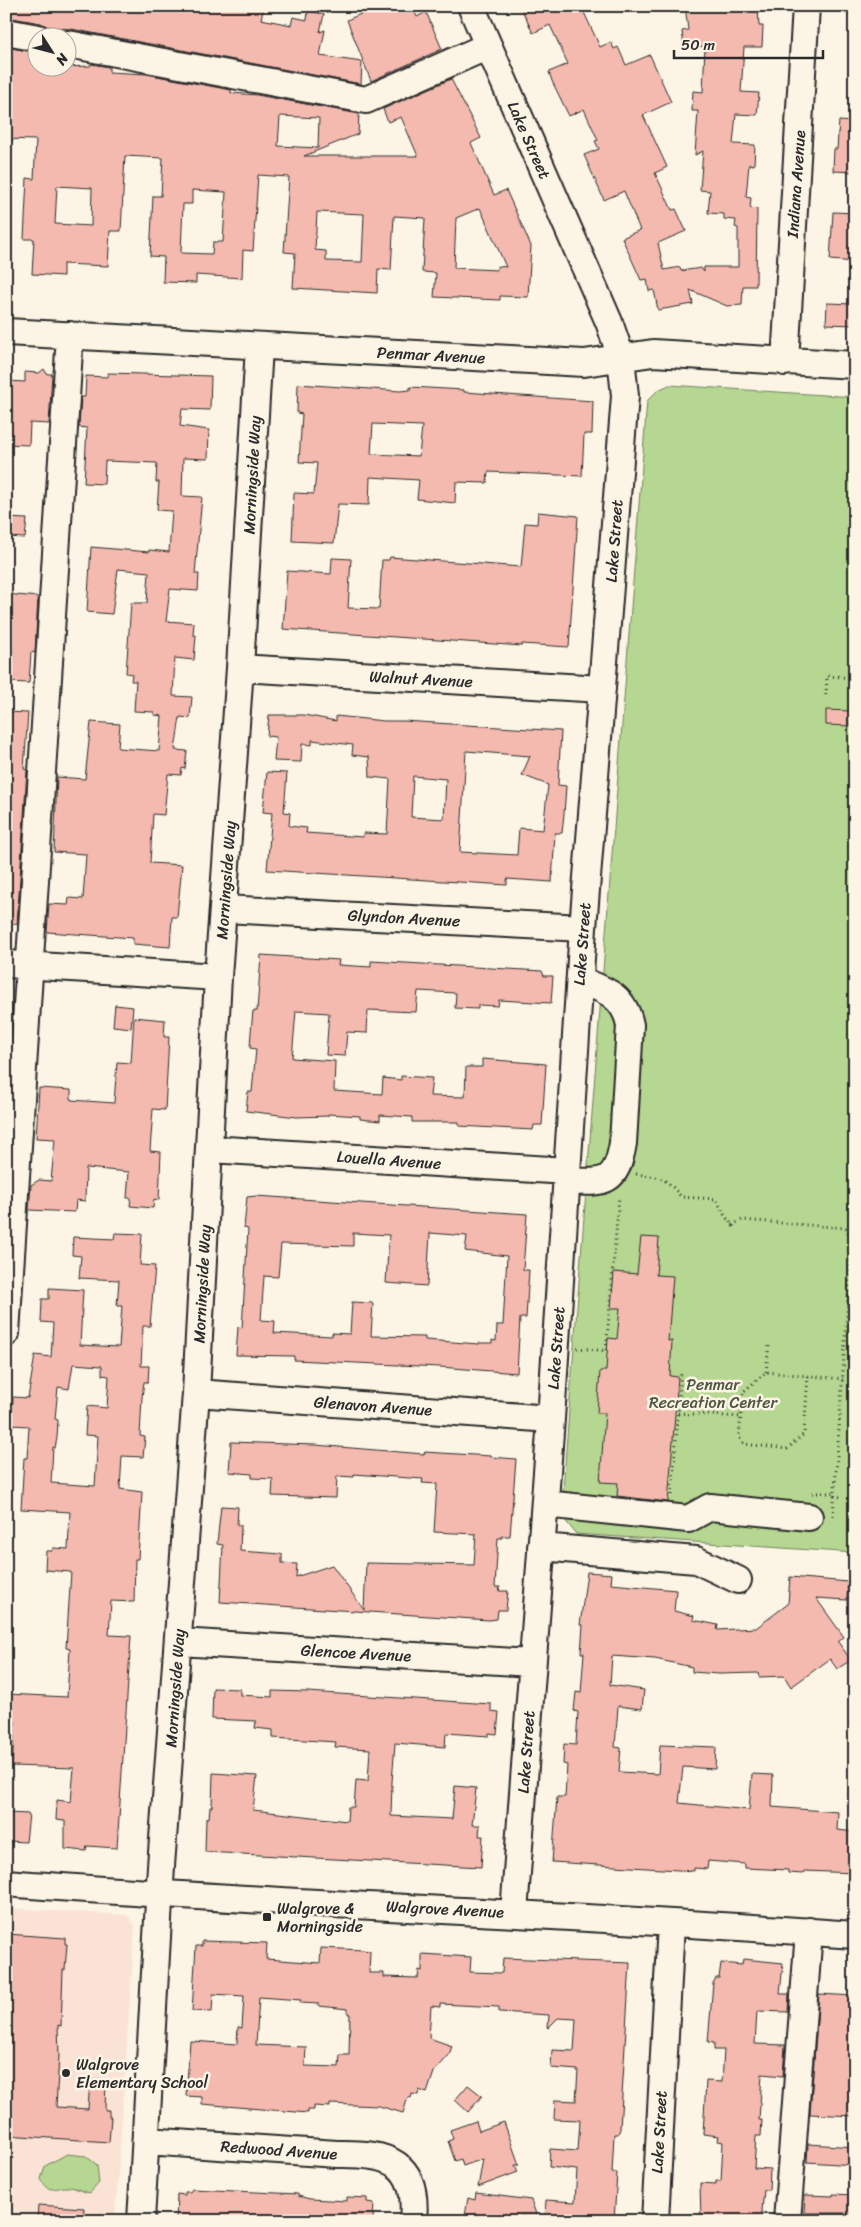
<svg xmlns="http://www.w3.org/2000/svg" width="861" height="2227" font-family="Sriracha,sans-serif">
  <style>
    .built { fill: #fae3d5 }
    .green { fill: #b5d791; stroke: #70815e }
    .building { fill: #f5baaf; stroke: #2b2b2b; fill-rule: evenodd }
    .lines { fill: none; stroke-linecap: round; stroke-linejoin: round }
    .minor-casing { stroke: #2b2b2b; stroke-width: 30 }
    .path { stroke: #2b2b2b; stroke-width: 3; stroke-dasharray: 1 4; stroke-linecap: butt }
    .minor { stroke: #fcf5e5; stroke-width: 26 }
    .poi-dot { fill: #2b2b2b; stroke: #fcf5e5; stroke-width: 2 }
    .labels { text-anchor: middle; dominant-baseline: central; stroke-width: 5; stroke-linejoin: round; paint-order: stroke }
    .street-label { font-size: 16px; fill: #2b2b2b; stroke: #fcf5e5 }
    .park-label { font-size: 16px; fill: #4e5644; stroke: #fcf5e5 }
    .poi-label { font-size: 16px; fill: #2b2b2b; stroke: #fcf5e5; text-anchor: start }
  </style>
  <rect width="100%" height="100%" fill="#fcf5e5"/>
  <filter id="ink" filterUnits="userSpaceOnUse"><feTurbulence type="fractalNoise" baseFrequency=".02" numOctaves="2"/><feDisplacementMap in="SourceGraphic" scale="10" xChannelSelector="R" yChannelSelector="G"/><feConvolveMatrix kernelMatrix="1 2 1 2 8 2 1 2 1" color-interpolation-filters="sRGB"/></filter>
  <g filter="url(#ink)">
    <!-- built -->
    <path class="built" d="M6 1908 127 1915 135 1925 115 2221H6Z"/>
    <!-- green -->
    <path class="green" d="M669 385 855 397V1553L576 1534 561 1515 647 401 658 390Z
      M67 2154 86 2156 97 2165 99 2183 90 2193C83 2192 77 2188 70 2187 55 2186 50 2196 41 2179L45 2166Z"/>
    <!-- building -->
    <path class="building" d="M8 6H264L261 19 291 25 293 17 307 20 308 11 324 14 320 32 325 30 320 56 362 62 361 84 71 29 48 27 41 23 6 17Z
      M379 6H412L417 17 426 12 442 49 371 81 347 20Z
      M520 6H581L600 47 611 42 614 49 618 47 626 65 650 55 671 102 643 115 667 167 655 173 672 210 676 209 686 231 658 243 664 270 680 267 681 271 701 268 704 272V267H738V228L735 227 736 220 724 219V214L708 213 710 191 700 190 703 151 695 155 698 111H692L693 91 703 92 705 46 689 48V46L684 47 682 31 688 30 685 6H758L759 26H763L762 47H744L741 92 759 93 757 115 736 114 733 144 755 145 754 165 749 164 746 197 751 198 750 208 757 209 756 286H743L742 305 727 306 690 290 693 304 658 310 654 290 649 291 647 279 641 280 622 238 640 230 624 191 604 200 584 155 599 149 595 141 598 140 584 109 569 116 552 81 549 72 568 64 550 25 533 33Z
      M6 47 38 53V68L90 66 91 64 109 67V72L146 74 231 90V93L257 95 359 114 358 134 304 156H418L401 117 388 122 383 109 451 79 481 138 471 143 494 195 506 190 531 246 528 297 500 296V300L434 297 436 273 422 272 425 218 394 216 391 270 378 269 377 293 293 288 295 253 284 252 289 177 258 175 253 251 243 250 242 278 196 275V283L163 282 164 257 150 256 153 196H161L163 158 125 156 121 231H110L108 266 63 264V276L32 274 34 239H24L27 178 34 179 36 140 6 139ZM280 116 319 118 318 148 278 146ZM57 186 92 188 91 226 55 224ZM192 190 226 192 223 242H213L212 254 181 253 183 204H192ZM480 208 506 267 497 266V270L454 268 456 218ZM317 212 364 214 362 262 326 261V251L315 250Z
      M839 121 855 122V172L833 171 834 149H837Z
      M833 212 855 213V262L830 260Z
      M827 303 855 304V325L826 324Z
      M44 369 47 374H52L49 424 30 423 29 445 6 444V381L25 382V372L39 373Z
      M108 373 211 376 210 410 182 409 180 426 209 430 208 459 183 458 182 496 202 497 195 574H199L198 591 170 589 166 621 194 623 193 635H196L194 660 175 658 173 696 192 697 190 718 180 717 175 750 187 751 185 769 182 768 181 775 168 774 164 815 153 814 150 863 182 865 177 917H172L170 947 133 944V938L47 932 49 904 68 905 69 898 83 899 86 854 54 852 57 777 85 779 91 722 120 724 118 748 159 751 162 716 154 715V712L134 711 136 681H131L132 674 126 673 131 603H147L149 572 118 569 112 614 87 612 91 547 149 552V550L169 552 172 511 157 510 159 482H156L157 463 105 461 104 484 84 483 87 428 79 427 81 397H85L86 376 108 377Z
      M298 384 400 391 410 390V387L464 390V392L593 401 592 434H584L582 476 488 472 487 483 456 482 455 503 417 499 419 480 370 477 369 505 338 504 334 543 292 541 294 493 314 494 317 463 299 462 302 414 297 413ZM373 424 422 426 419 456 371 454Z
      M538 512 578 516 569 647 522 644V646L283 629 287 571 331 574 332 558 351 559 348 608 379 609 382 560H389L390 557 521 567 525 523 537 524Z
      M6 518 27 519 25 538 6 537Z
      M6 594 38 597 35 653 31 652 29 683 6 682Z
      M826 710 851 711 850 726 826 725Z
      M6 712 28 713 24 769 27 770 17 924 6 923Z
      M269 715H304L336 721V716L384 721H404L561 731 558 785 566 786 564 814 562 833H555L552 882 507 879V885L267 870 272 813 263 812 267 772 287 773 284 812 290 813 289 826 307 828 306 833 363 837V833L387 834 390 779 370 777 369 757 352 755 353 745 312 740V745L302 744 301 762 274 761 276 737 267 736ZM466 751 530 756 522 775 548 785 543 830 519 828 517 855 460 852ZM413 776 446 779 444 819 411 817Z
      M261 955 339 960 338 965 371 967V961L542 971 544 976H553L551 1003 499 1000 498 1006 478 1005V1009L455 1008 456 993 418 991 416 1012 368 1010 367 1033 347 1032 345 1056 326 1055 329 1013 296 1011 292 1058 335 1061 334 1091 382 1094 383 1078 401 1080V1076L432 1078 430 1096 465 1097 466 1067H482V1059L546 1064 542 1125H534L533 1130 459 1126V1122H412V1117L380 1115V1121L360 1119V1116L328 1114V1116L297 1117 246 1111 248 1092H252L256 1049 250 1048 251 1032 253 1011H257Z
      M115 1005 133 1007 131 1028 113 1026Z
      M134 1017 165 1020 164 1037H169L165 1110 153 1109 150 1151 161 1152 159 1200 154 1199 153 1208 130 1206 131 1198H127L129 1172 86 1168 85 1201 76 1200 75 1212 29 1210 31 1185 39 1180 51 1181 55 1139 36 1138 39 1088 71 1090V1100L114 1103 117 1062 131 1063Z
      M256 1196 527 1214 523 1270H529L526 1318H520L517 1373 440 1367 294 1360V1356L236 1355 238 1327 242 1328 248 1229 244 1228 247 1197ZM353 1233 389 1235 386 1283 427 1286 430 1233 467 1236 465 1251 507 1256 503 1325H497L496 1341 492 1340V1343H479V1344L425 1340V1337L371 1336 373 1303 352 1302 350 1334 332 1333V1336L274 1333 275 1321 261 1320 264 1276 278 1277 281 1244 353 1246Z
      M115 1233 142 1234 140 1265 155 1266 150 1326H143L141 1366H149L148 1382H144L142 1397 140 1436 145 1437 143 1457 122 1456 120 1489 142 1492 138 1559H135L134 1602 111 1601 109 1635 131 1636 117 1848 87 1846 86 1851 65 1849V1821L56 1820 57 1800 71 1802 74 1768 12 1766 15 1721 6 1720V1694L67 1697 70 1649 66 1648 71 1572 45 1570 46 1551H52L53 1548 68 1549 70 1512 21 1509 24 1458H27L29 1426 11 1425 13 1397 28 1398 35 1355 51 1357 53 1323 41 1322 42 1299H49V1288L83 1290 80 1345 119 1347 122 1306H117L119 1280 79 1278 81 1256 72 1255 73 1237 114 1239ZM73 1364 102 1366V1375L109 1376 107 1408 87 1406 85 1435 98 1436 95 1486 51 1483 53 1447 55 1448 57 1438 58 1420 55 1419 58 1387 69 1389Z
      M641 1237 659 1238 656 1275 673 1276 668 1341H672L670 1376 678 1377 668 1502 617 1496 618 1483 600 1482 605 1413H597L600 1371H606L608 1338 617 1339 620 1308H611L614 1272 637 1274Z
      M231 1442 315 1445 424 1454V1452L491 1456V1457L516 1459 510 1536H502V1538H498L495 1587H500L499 1591H508L506 1610H498L497 1619 489 1620 220 1602 223 1545 217 1544 221 1506 238 1507 237 1525H241L240 1551 282 1554V1563L297 1564 296 1577 332 1565 364 1610 366 1563 474 1565 476 1534 434 1532 437 1484 422 1483 423 1479 354 1474V1477L337 1476 336 1498 272 1496 273 1479 252 1478V1474L229 1472Z
      M587 1572 612 1574 611 1584 676 1590 674 1611 694 1616 693 1620 718 1625 717 1630 756 1628 788 1604 790 1577 848 1582 847 1600 816 1598 844 1637 838 1642 851 1660 837 1669 830 1659 791 1687 784 1676 759 1677 758 1673 719 1674 692 1672V1667L655 1659 612 1656 610 1685 644 1690 642 1709 618 1706 615 1747 621 1748 619 1772 658 1774 660 1745 716 1747 715 1769 683 1767 679 1803 749 1810 752 1774 773 1775 772 1807 838 1812 837 1830 855 1832V1873L804 1871 803 1874 788 1873V1870L745 1868V1864L708 1861 707 1869 694 1868V1871L552 1862 557 1797H565L567 1765 563 1764 564 1744 576 1745 578 1712 574 1711 576 1692 581 1693 584 1653H581L583 1625H580Z
      M213 1688 240 1689V1695L272 1697V1691L308 1692 491 1704V1711L499 1712 497 1734 489 1733V1736L446 1733 445 1747 395 1743 392 1782 391 1816 452 1819 455 1786 476 1788 472 1825H480L479 1836H483L481 1867 205 1852 206 1818H209L210 1807H212L213 1773 257 1776 253 1810 347 1821 348 1807H354L356 1780 368 1781 370 1749 335 1747 336 1742 273 1738V1730L255 1728 256 1721 212 1719Z
      M6 1813 29 1814 26 1842 6 1841Z
      M6 1934 65 1938V1944H67L65 1970H63L61 2026 58 2025 59 2056 56 2107 88 2109 90 2080H106L105 2110H109V2117H111L109 2142 6 2135Z
      M202 1941 267 1943 266 1959 320 1963 321 1948 363 1950 370 1951 369 1973H384V1977L418 1978 419 1970 422 1971V1954L471 1957 470 1972 502 1973 503 1958 630 1963 620 2129 618 2134H614L612 2173H617L614 2221 545 2218 546 2200 575 2202 577 2170 549 2167 550 2149 578 2151 580 2120 554 2119 555 2100 576 2101 578 2070 551 2068 552 2050 574 2051 576 2019 558 2018 548 2028 549 2015 499 2012V2007L440 2004V2007L431 2006 429 2038 452 2046 449 2055 434 2072 427 2093 419 2090 418 2095 412 2094 411 2098 408 2097 403 2113 379 2106 330 2104V2107L314 2106V2110H308V2113L202 2104V2097L186 2096 190 2041 237 2044 238 2027 242 2028 244 1996 213 1994 212 2012 192 2011 196 1946H202ZM259 1997 301 2000 300 2003 320 2004 319 2006 348 2009V2014H350L349 2055H340L339 2067 305 2066 306 2047 256 2045Z
      M743 1959 783 1963 780 1994H789L788 2012 757 2011 755 2044 785 2045 783 2076 762 2074 759 2120H762L761 2136H756L754 2168 770 2169 769 2190H764L761 2221H701L700 2183 716 2184V2181H721L723 2142 718 2141 719 2136 703 2134 706 2081 722 2082 724 2050H714V2043L708 2042 713 1983 716 1978H719L721 1963 742 1965Z
      M819 1994 855 1996V2116L810 2114Z
      M468 2085 482 2096 468 2112 455 2100Z
      M476 2121 479 2131 504 2122 519 2165H515L518 2172 478 2187 483 2159 463 2166 461 2159 455 2161 448 2141 453 2139 450 2130Z
      M808 2144 855 2147V2165L807 2162Z
      M192 2189 298 2194V2196L310 2199 347 2201V2197L367 2198V2202L374 2203 373 2221H176L177 2194 185 2195V2192H190Z
      M476 2193 531 2200 537 2217 521 2216 520 2221H464L468 2198 475 2200Z
      M833 2194 855 2195V2213H804L805 2195 833 2196Z
      M38 2205 84 2208 83 2221H37Z"/>
    <g class="lines">
      <defs>
        <path id="minor" d="M471 6 609 322 621 357 625 396 583 928 551 1419 514 1913
          M6 32 38 38
          M68 44 366 100 488 46
          M6 332 584 363 653 353 855 365
          M785 362 806 6
          M240 668 602 689
          M225 909 583 928
          M6 964 218 977
          M210 1149 567 1171
          M567 1181C604 1183 616 1185 623 1143L630 1025C624 995 605 990 580 980
          M6 1333 70 335
          M196 1393 551 1419
          M545 1504 688 1519 710 1507 809 1517
          M541 1547 696 1560 738 1580
          M179 1642 532 1663
          M6 1883C289 1905 572 1914 855 1935
          M146 2141 337 2154C388 2153 419 2161 413 2221
          M141 2221 161 1866 196 1393 218 977 240 668 259 347
          M655 2221 671 1924
          M787 2221 809 1931"/>
      </defs>
      <!-- minor casing -->
      <use href="#minor" class="minor-casing"/>
      <!-- path -->
      <path class="path" d="M826 695 827 676 855 678
        M636 1174C660 1177 666 1177 681 1197L716 1199 725 1216 734 1227
        M732 1225 742 1220 846 1228 852 1240
        M577 1348 606 1351 619 1196
        M766 1372 769 1345
        M808 1376 804 1434 787 1449 744 1444 739 1437 743 1392 766 1372 843 1379
        M678 1413 741 1417
        M812 1493H835
        M672 1495 681 1371
        M834 1496 841 1497
        M833 1516 852 1240H855"/>
      <!-- minor -->
      <use href="#minor" class="minor"/>
    </g>
  </g>
  <!-- markers -->
  <g class="poi-dot">
    <rect x="262" y="1912" width="10" height="10" rx="2.5"/>
    <circle cx="66" cy="2073" r="5"/>
  </g>
  <g class="labels">
    <!-- street labels -->
    <g class="street-label">
      <text transform="translate(529 140) rotate(66)">Lake Street</text>
      <text transform="translate(796 184) rotate(-86)">Indiana Avenue</text>
      <text transform="translate(431 355) rotate(3)">Penmar Avenue</text>
      <text transform="translate(252 475) rotate(-87)">Morningside Way</text>
      <text transform="translate(614 541) rotate(-86)">Lake Street</text>
      <text transform="translate(421 679) rotate(3)">Walnut Avenue</text>
      <text transform="translate(226 880) rotate(-86)">Morningside Way</text>
      <text transform="translate(404 918) rotate(3)">Glyndon Avenue</text>
      <text transform="translate(582 944) rotate(-86)">Lake Street</text>
      <text transform="translate(389 1160) rotate(4)">Louella Avenue</text>
      <text transform="translate(202 1284) rotate(-87)">Morningside Way</text>
      <text transform="translate(556 1348) rotate(-86)">Lake Street</text>
      <text transform="translate(373 1406) rotate(4)">Glenavon Avenue</text>
      <text transform="translate(356 1653) rotate(3)">Glencoe Avenue</text>
      <text transform="translate(175 1688) rotate(-86)">Morningside Way</text>
      <text transform="translate(526 1752) rotate(-86)">Lake Street</text>
      <text transform="translate(445 1909) rotate(3)">Walgrove Avenue</text>
      <text transform="translate(659 2132) rotate(-87)">Lake Street</text>
      <text transform="translate(279 2150) rotate(4)">Redwood Avenue</text>
    </g>
    <!-- park labels -->
    <g class="park-label">
      <text x="713" y="1384">Penmar<tspan x="713" dy="18">Recreation Center</tspan></text>
    </g>
    <!-- poi labels -->
    <g class="poi-label">
      <text x="277" y="1908">Walgrove &amp;<tspan x="277" dy="18">Morningside</tspan></text>
      <text x="76" y="2064">Walgrove<tspan x="76" dy="18">Elementary School</tspan></text>
    </g>
  </g>
  <!-- margin -->
  <rect width="861" height="2227" fill="none" stroke="#fcf5e5" stroke-width="25"/>
  <rect x="12" y="12" width="836" height="2202" fill="none" stroke="#2b2b2b" stroke-width="2" filter="url(#ink)"/>
  <!-- north arrow -->
  <g transform="translate(52 52) rotate(126)"><circle r="24" fill="#fcf5e5" stroke="#a8a49b"/>
  <path d="M0-4L9 19L0 12L-9 19Z" fill="#2b2b2b"/>
  <text y="-8" font-size="14" font-weight="bold" text-anchor="middle" fill="#2b2b2b">N</text>
  </g>
  <!-- scale -->
  <path d="M674 50v8h149v-8" fill="none" stroke="#2b2b2b" stroke-width="2.5"/>
  <text x="681" y="50" font-size="15" fill="#2b2b2b" stroke="#fcf5e5" stroke-width="4" paint-order="stroke">50 m</text>
</svg>
